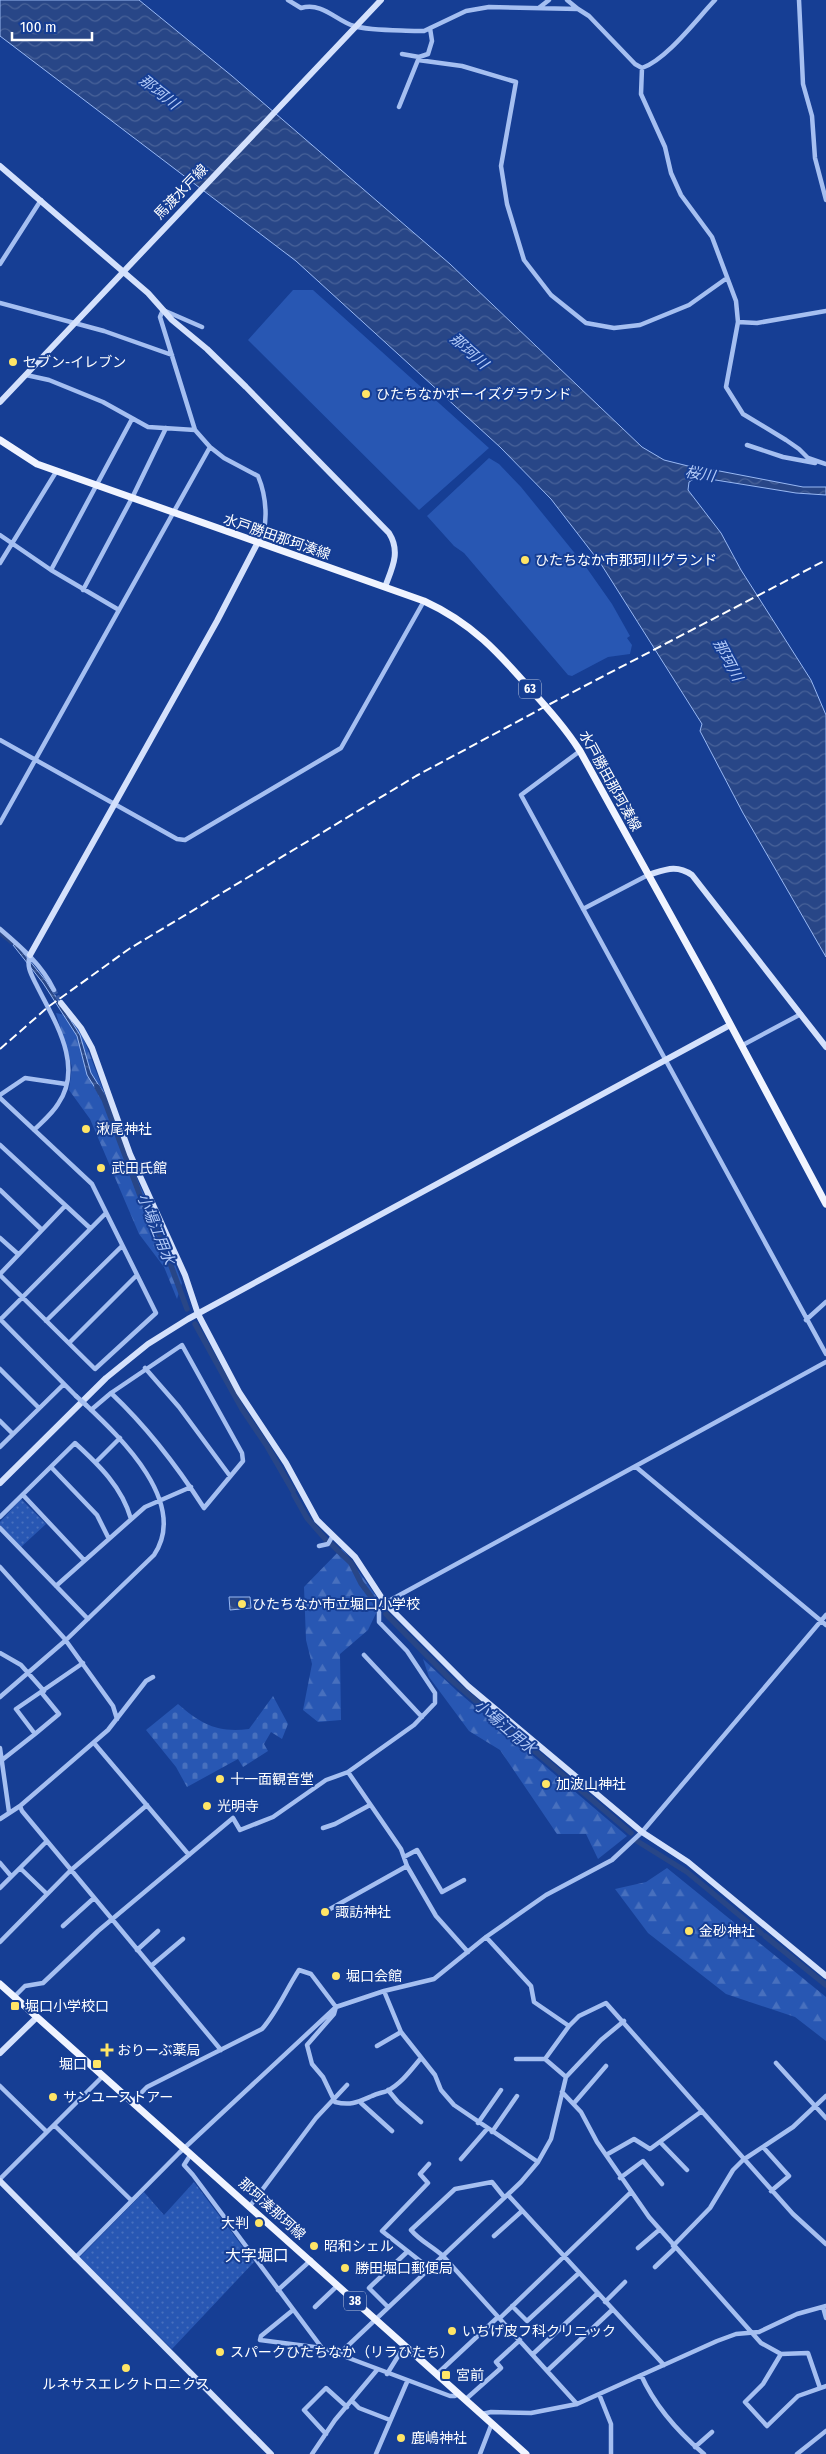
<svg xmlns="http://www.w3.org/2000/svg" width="826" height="2454" font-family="'Fira Sans Condensed','Noto Sans JP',sans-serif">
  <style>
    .green { fill: url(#green-dots) }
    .forest { fill: url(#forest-firs) }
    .cemetery { fill: url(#cemetery-stones) }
    .pitch { fill: #2857b3 }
    .water { fill: url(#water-waves); stroke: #98b8f4 }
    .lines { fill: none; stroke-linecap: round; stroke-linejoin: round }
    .canal { stroke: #284687; stroke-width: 5.5 }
    .street-tunnel { stroke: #395ba4; stroke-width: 4.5; stroke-dasharray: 4.5 2; stroke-linecap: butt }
    .street { stroke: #a5bff1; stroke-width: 4.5 }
    .secondary { stroke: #d4e1fc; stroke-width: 6 }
    .primary { stroke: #f0f4ff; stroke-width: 7 }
    .rail { stroke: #fff; stroke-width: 2; stroke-dasharray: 9 4; stroke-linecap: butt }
    .street-bridge { stroke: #a5bff1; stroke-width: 4.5 }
    .poi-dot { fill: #ffe566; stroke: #163e94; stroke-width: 2 }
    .labels { text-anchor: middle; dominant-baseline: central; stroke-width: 4; stroke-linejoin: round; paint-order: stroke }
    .shield { fill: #163e94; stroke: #b9c5df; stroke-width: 1 }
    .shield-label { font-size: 12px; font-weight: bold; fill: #fff }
    .street-label { font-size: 14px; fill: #fff; stroke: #163e94 }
    .poi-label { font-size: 14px; fill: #fff; stroke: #163e94; text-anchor: start }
    .water-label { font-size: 15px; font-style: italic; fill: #b2caf8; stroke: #163e94 }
    .quarter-label { font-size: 16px; fill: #fff; stroke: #163e94 }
  </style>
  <defs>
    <pattern id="green-dots" width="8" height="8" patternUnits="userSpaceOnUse" patternTransform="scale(1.25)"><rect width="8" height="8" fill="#2857b3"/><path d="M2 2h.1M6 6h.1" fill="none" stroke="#4870be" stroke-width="1.8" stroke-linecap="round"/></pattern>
    <pattern id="forest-firs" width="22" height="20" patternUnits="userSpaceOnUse" patternTransform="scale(1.25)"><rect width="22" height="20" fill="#2857b3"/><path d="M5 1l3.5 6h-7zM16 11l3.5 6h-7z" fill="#4870be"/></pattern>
    <pattern id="cemetery-stones" width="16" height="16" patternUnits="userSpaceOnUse" patternTransform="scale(1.25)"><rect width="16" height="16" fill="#2857b3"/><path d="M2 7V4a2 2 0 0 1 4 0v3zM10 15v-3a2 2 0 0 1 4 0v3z" fill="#4870be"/></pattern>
    <pattern id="water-waves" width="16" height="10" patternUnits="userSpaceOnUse" patternTransform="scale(1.25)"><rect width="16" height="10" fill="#284687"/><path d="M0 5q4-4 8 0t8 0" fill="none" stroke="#486299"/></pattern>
  </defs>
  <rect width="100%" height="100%" fill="#163e94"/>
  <!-- green -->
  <path class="green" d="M21 1499 46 1524 21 1547 0 1525V1522Z
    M194 2182 254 2262 172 2349 79 2258 144 2192 164 2215Z"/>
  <!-- forest -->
  <path class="forest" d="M56 1013 69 1016 83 1037 139 1184 164 1235 182 1283 177 1299 164 1267 139 1234 90 1119 69 1090 72 1067Z
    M342 1548 381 1603 368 1630 340 1654 341 1720 318 1722 303 1710 312 1664 306 1640 304 1587Z
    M423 1659 457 1691 627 1836 598 1859 586 1834H557L500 1750 469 1731 429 1677Z
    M667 1868 826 1997V2041L795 2017 726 1994 648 1933 615 1889 646 1882Z"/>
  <!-- cemetery -->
  <path class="cemetery" d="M273 1696 288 1724 282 1739 271 1732 264 1744 268 1751 243 1767 238 1759 187 1787 176 1767 146 1730 178 1704C201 1724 217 1733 249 1729Z"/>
  <!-- pitch -->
  <path class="pitch" d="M293 290H313L489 448 419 510 248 340Z
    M489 458 499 464 521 487 586 567 612 604 630 636 627 638 632 645 630 654 608 657 572 676 568 675 464 553 454 546 427 516Z"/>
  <!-- water -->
  <path class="water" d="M0 0H139L232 76 450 264 642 447 664 460 708 471 709 469 803 487H826V495L796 493 697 477 689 482 688 490 721 533 741 570 811 680 826 715V957L743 813 700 731 702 724 601 564 551 499 500 447 296 261 0 36Z
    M16 944 46 981 80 1035 91 1073 103 1092 99 1094 87 1075 77 1036 43 983 13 945Z
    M229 1597H250L251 1608 230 1610Z"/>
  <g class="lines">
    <!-- canal -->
    <path class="canal" d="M0 932 12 942
      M97 1087 104 1099 141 1198 153 1217 187 1309
      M195 1324 242 1409 267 1446 293 1491
      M294 1495 307 1518 327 1541
      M330 1543 351 1563 361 1583 378 1606
      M386 1614 450 1679 631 1833
      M637 1841 687 1872 761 1933
      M765 1936 826 1985"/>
    <!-- street-tunnel -->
    <path class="street-tunnel" d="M54 990 61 1003"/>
    <!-- street -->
    <path class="street" d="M288 0 301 8C323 2 335 20 354 26 371 31 399 30 417 31H424L466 11 489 7 578 9 589 16 635 64 642 68C667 59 696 20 715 0
      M567 0 578 9
      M799 0 803 84 812 116 815 158 826 200
      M540 7 549 0
      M402 54 419 57 428 54 432 41 430 28
      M642 68 641 94 665 147 671 173 681 195 712 237 736 301 738 322 726 387 743 414 786 440 799 449 808 458 826 464
      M399 107 418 60 462 66 516 82 501 166 507 204 524 260 551 295 586 323 614 328 640 325 689 305 727 278
      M0 264 41 200
      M0 303 104 331 172 355
      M738 322 757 323 826 311
      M202 327 163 310 160 317 195 430 210 447 224 458 258 476C266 495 270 526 258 543
      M26 375 49 380 103 402 148 427 195 430
      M747 445 783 457 815 463
      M0 535 51 570 119 610
      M0 563 56 472
      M51 570 132 419
      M83 590 132 498 166 428
      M0 740 177 839 185 840 341 748 424 601
      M580 751 521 795 826 1354
      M0 823 210 447
      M583 909 648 875
      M0 929C21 947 42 965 54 990
      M30 955C26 966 31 974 36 984 53 1019 85 1065 58 1104 52 1114 42 1122 34 1130
      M741 1046 801 1014
      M0 1095 25 1078 66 1084
      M0 1098 92 1184 156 1313 95 1369 0 1275
      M0 1145 90 1228
      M0 1190 42 1230
      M0 1238 18 1254
      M0 1274 65 1206
      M0 1319 76 1396
      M0 1320 106 1213
      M806 1320 826 1302
      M46 1321 122 1246
      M69 1343 136 1276
      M145 1368 179 1407 230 1476
      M0 1369 39 1408
      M91 1410 111 1393 182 1345 242 1453 243 1461 204 1508C177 1466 147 1427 111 1393
      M0 1421 13 1434
      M0 1447 64 1384
      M96 1462 120 1438
      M51 1467 97 1515 109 1539
      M636 1467 826 1625
      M23 1495 84 1560
      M0 1517 75 1443C99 1465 122 1487 131 1519
      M0 1528 88 1619
      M319 1546 328 1544 332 1537
      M0 1567 64 1638 113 1706 117 1719
      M56 1586 145 1507 191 1487
      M0 1653 21 1665 44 1691
      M364 1655 422 1717
      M153 1677 146 1681 108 1730 20 1806 22 1811 221 2050
      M41 1692 59 1714 35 1734 16 1709 83 1663
      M0 1697 66 1640 154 1555C189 1503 121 1438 86 1405
      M94 1743 189 1855
      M0 1748 9 1812
      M2 1760 35 1734
      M348 1772 401 1849 407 1866 436 1916 468 1952
      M0 1819 20 1806
      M323 1828 335 1824 370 1805
      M404 1857 417 1850 442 1892 464 1880
      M0 1863 11 1876
      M20 1868 47 1894
      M0 1888 47 1841
      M330 1909 407 1866
      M63 1926 94 1898
      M486 1937 531 1986 534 2002 569 2026
      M0 1942 70 1871 147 1805
      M137 1950 158 1931
      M151 1966 183 1939
      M384 1991 401 2032 435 2075 441 2090 454 2105 538 2162
      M14 1997 25 1986 43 1983 98 1931 233 1818 240 1830 273 1817 326 1780 348 1772 414 1725 435 1703V1693L407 1651 379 1622V1610L385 1603 826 1362
      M377 2046 401 2032
      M516 2059H545L566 2077
      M545 2059 569 2026 579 2016 606 2003 793 2214 826 2244
      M776 2063 826 2118
      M0 2086 47 2132
      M388 2090 398 2102 421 2122
      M562 2092 581 2112 597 2142 649 2217 761 2343 781 2354 808 2353 820 2388
      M132 2102 147 2087 262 2029C277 2012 286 1990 299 1970L311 1974 336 2007 334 2014 307 2045 312 2064 323 2077 335 2102C351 2106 358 2102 372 2096 377 2093 382 2093 387 2091 401 2084 411 2070 421 2058
      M575 2102 606 2066
      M361 2103 392 2131
      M478 2123 501 2090
      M54 2125 131 2200
      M492 2132 517 2096
      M660 2142 687 2170
      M763 2147 789 2176 771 2191
      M191 2154 184 2165 193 2175 322 2348
      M606 2155 634 2139 650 2149 702 2111
      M461 2159 487 2129
      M429 2164 420 2174 428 2183 382 2231 429 2268
      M620 2178 643 2161 662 2184
      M0 2179 103 2076
      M508 2195 664 2365
      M504 2197 492 2182 455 2189 411 2230C420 2241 432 2246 443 2256L577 2404
      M250 2206 316 2118 347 2085
      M494 2236 522 2211
      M673 2246 710 2208 733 2170 743 2160 793 2127 826 2096
      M638 2248 659 2230
      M75 2258 179 2153 336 2007 384 1991 434 1979 486 1937 546 1895 612 1860 642 1832 826 1615
      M655 2267 675 2248
      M278 2290 311 2260
      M605 2302 625 2282
      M512 2306 527 2321 579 2273
      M315 2307 338 2285
      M388 2307 369 2288 407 2252
      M823 2307 826 2318
      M293 2310 261 2336 260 2340 322 2348 450 2396H455L459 2393
      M500 2318 630 2193
      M533 2354 598 2293
      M781 2354 763 2384 745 2402 767 2426 798 2396 826 2386
      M338 2355 521 2182 538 2162 551 2139 566 2077 601 2040 624 2021
      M548 2370 612 2310
      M387 2374 405 2345
      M437 2374 498 2317
      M641 2375C655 2406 678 2432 704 2454
      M599 2394 611 2424V2454
      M466 2399 501 2368 496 2362 520 2340
      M352 2401 359 2408 390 2420
      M482 2414 491 2412 531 2413 577 2404 717 2341 736 2334 759 2332 797 2314 826 2306
      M326 2434 304 2410 326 2388 347 2407
      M695 2447 712 2432
      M312 2454 335 2420 377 2370
      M376 2454 407 2382
      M480 2454 492 2423
      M797 2454 826 2431"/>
    <!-- secondary -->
    <path class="secondary" d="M0 166 148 293 172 320 207 349 246 387 389 533C401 552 392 568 385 587
      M0 402 381 0
      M648 875C665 870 676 864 692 875L826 1047
      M30 955 217 621 257 544
      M61 1003 81 1028 92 1048 130 1154 185 1275 198 1314 239 1392 286 1463 317 1520 355 1557 385 1603 468 1686 642 1832 688 1862 826 1976
      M0 1483 106 1378 148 1344 188 1319 730 1025
      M0 2053 37 2017
      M0 2181 271 2454"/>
    <!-- primary -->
    <path class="primary" d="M0 440 37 464 424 601C472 623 498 652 532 691 549 710 566 729 580 751L711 988 826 1204
      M0 1984 526 2454"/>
    <!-- rail -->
    <path class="rail" d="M0 1049 48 1007 129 949 416 776 550 704 826 560"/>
    <!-- street-bridge -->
    <path class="street-bridge" d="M76 1396 86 1405"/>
  </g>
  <!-- markers -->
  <g class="poi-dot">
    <circle cx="13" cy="362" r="5"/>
    <circle cx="366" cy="394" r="5"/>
    <circle cx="525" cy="560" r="5"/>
    <circle cx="86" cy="1129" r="5"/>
    <circle cx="101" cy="1168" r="5"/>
    <circle cx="242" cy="1604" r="5"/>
    <circle cx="220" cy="1779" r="5"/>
    <circle cx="546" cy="1784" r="5"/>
    <circle cx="207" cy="1806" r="5"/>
    <circle cx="325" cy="1912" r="5"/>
    <circle cx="689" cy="1931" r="5"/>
    <circle cx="336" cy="1976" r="5"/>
    <rect x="10" y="2001" width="10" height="10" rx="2.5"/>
    <path d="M104.5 2042.5h5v5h5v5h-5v5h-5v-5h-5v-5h5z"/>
    <rect x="92" y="2059" width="10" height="10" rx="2.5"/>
    <circle cx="53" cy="2097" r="5"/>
    <circle cx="259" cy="2223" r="5"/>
    <circle cx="314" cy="2246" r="5"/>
    <circle cx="345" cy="2268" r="5"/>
    <circle cx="452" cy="2331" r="5"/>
    <circle cx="220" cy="2352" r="5"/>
    <circle cx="126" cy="2368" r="5"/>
    <rect x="441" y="2370" width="10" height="10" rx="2.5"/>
    <circle cx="401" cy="2438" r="5"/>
  </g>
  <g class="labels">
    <!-- shield labels -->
    <g class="shield">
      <rect x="519" y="679.5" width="22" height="19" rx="4"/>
      <rect x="344" y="2291.5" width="22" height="19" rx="4"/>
    </g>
    <g class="shield-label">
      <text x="530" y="689">63</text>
      <text x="355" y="2301">38</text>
    </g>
    <!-- street labels -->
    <g class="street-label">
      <text transform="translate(181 192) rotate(-46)">馬渡水戸線</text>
      <text transform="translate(277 537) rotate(19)">水戸勝田那珂湊線</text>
      <text transform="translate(610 781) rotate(61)">水戸勝田那珂湊線</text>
      <text transform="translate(272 2209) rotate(42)">那珂湊那珂線</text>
    </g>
    <!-- poi labels -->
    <g class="poi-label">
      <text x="23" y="362">セブン-イレブン</text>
      <text x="376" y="394">ひたちなかボーイズグラウンド</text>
      <text x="535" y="560">ひたちなか市那珂川グランド</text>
      <text x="96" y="1129">湫尾神社</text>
      <text x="111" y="1168">武田氏館</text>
      <text x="252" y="1604">ひたちなか市立堀口小学校</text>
      <text x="230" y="1779">十一面観音堂</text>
      <text x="556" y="1784">加波山神社</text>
      <text x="217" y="1806">光明寺</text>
      <text x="335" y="1912">諏訪神社</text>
      <text x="699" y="1931">金砂神社</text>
      <text x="346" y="1976">堀口会館</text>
      <text x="25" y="2006">堀口小学校口</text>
      <text x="117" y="2050">おりーぶ薬局</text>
      <text x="87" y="2064" text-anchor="end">堀口</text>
      <text x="63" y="2097">サンユーストアー</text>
      <text x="249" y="2223" text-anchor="end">大判</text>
      <text x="324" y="2246">昭和シェル</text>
      <text x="355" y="2268">勝田堀口郵便局</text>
      <text x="462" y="2331">いちげ皮フ科クリニック</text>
      <text x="230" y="2352">スパークひたちなか（リラひたち）</text>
      <text x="456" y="2375">宮前</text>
      <text x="126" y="2384" text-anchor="middle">ルネサスエレクトロニクス</text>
      <text x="411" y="2438">鹿嶋神社</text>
    </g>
    <!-- water labels -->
    <g class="water-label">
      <text transform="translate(159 92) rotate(39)">那珂川</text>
      <text transform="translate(469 351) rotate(42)">那珂川</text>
      <text transform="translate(700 474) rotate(9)">桜川</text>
      <text transform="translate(728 660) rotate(62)">那珂川</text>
      <text transform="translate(156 1229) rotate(68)">小場江用水</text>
      <text transform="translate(505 1727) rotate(40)">小場江用水</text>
    </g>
    <!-- quarter labels -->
    <g class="quarter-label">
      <text x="257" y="2255">大字堀口</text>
    </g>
  </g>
  <!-- scale -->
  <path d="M12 32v8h80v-8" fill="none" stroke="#ffffff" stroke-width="2.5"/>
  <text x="20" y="32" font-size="15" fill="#ffffff" stroke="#163e94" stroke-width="4" paint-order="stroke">100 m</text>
</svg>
